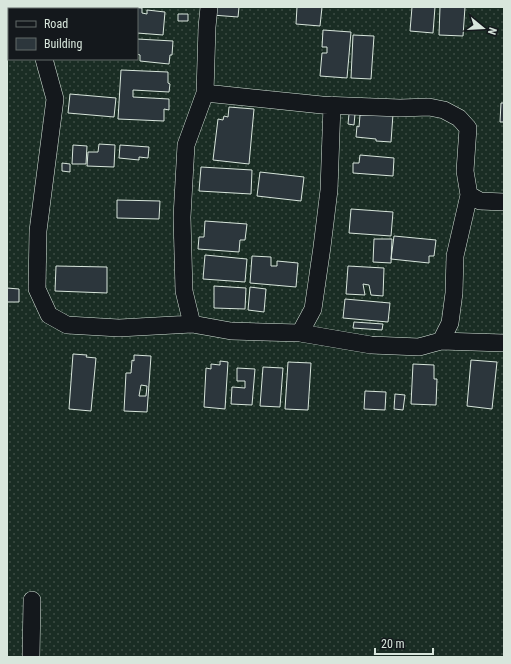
<svg xmlns="http://www.w3.org/2000/svg" width="511" height="664" font-family="'Roboto Condensed',sans-serif">
  <style>
    .grass { fill: url(#grass-dots); stroke: #939e99; fill-rule: evenodd }
    .building { fill: #2c363c; stroke: #d8e6dc; fill-rule: evenodd }
    .lines { fill: none; stroke-linecap: round; stroke-linejoin: round }
    .street-casing { stroke: #d8e6dc; stroke-width: 18 }
    .street { stroke: #14181c; stroke-width: 17 }
  </style>
  <defs>
    <pattern id="grass-dots" width="8" height="8" patternUnits="userSpaceOnUse"><rect width="8" height="8" fill="#1a2d24"/><path d="M2 2h.1M6 6h.1" fill="none" stroke="#3b4b43" stroke-width="1.8" stroke-linecap="round"/></pattern>
  </defs>
  <rect width="100%" height="100%" fill="#14181c"/>
  <!-- grass -->
  <path class="grass" d="M7 7H504V657H7ZM9 9H137V59H9Z"/>
  <!-- building -->
  <path class="building" d="M128 7 142 8V13L147 14V10L165 12 163 35 137 33V9H128Z
    M212 7H239L238 17 212 15Z
    M297 7H322L320 26 296 24Z
    M412 7H435L433 33 410 31Z
    M440 7H465L463 36 439 35Z
    M178 14H188V21H178Z
    M323 30 351 32 347 78 320 76 322 53H327V47H322Z
    M353 35 374 36 371 79 351 78Z
    M137 39 173 41 172 55H170L169 64 140 61V55L137 54Z
    M121 70 168 72V83L170 84 169 92 133 90V97L169 99V110L164 109V121L118 119Z
    M70 94 116 98 114 117 68 113Z
    M501 103H504V122H500Z
    M229 107 254 109 249 164 213 160 218 119 223 120 224 116 228 117Z
    M349 114H355L354 125 348 124Z
    M393 114 391 142 376 141V139L356 137 357 126 359 127 360 115Z
    M99 144 115 145 114 167 87 166 88 152H98Z
    M73 145 87 146 86 164H72Z
    M120 145 149 147 148 158 139 157V160L119 158Z
    M360 155 394 158 393 176 353 173V163H359Z
    M62 163 70 164V172L62 171Z
    M201 167 252 170 251 194 199 191Z
    M260 172 304 177 301 201 257 196Z
    M117 200 160 201 159 219 117 218Z
    M351 209 393 212 391 236 349 233Z
    M205 221 247 224 245 240H240L239 252 198 249 199 237H204Z
    M394 236 436 240 434 256H429V263L391 259Z
    M374 239H392L391 263 373 262Z
    M205 255 247 259 245 282 203 279Z
    M252 256 271 257V266H277V261L298 263 296 287 250 283Z
    M56 266 107 267V293L55 291Z
    M348 266 384 268 383 296 371 295 369 285 363 284 365 295 346 294Z
    M214 286 246 288 245 309 214 308Z
    M250 287 266 289 264 312 248 310Z
    M7 288 19 289V302H7Z
    M345 299 390 303 388 322 343 318Z
    M354 322 383 324 382 330 353 328Z
    M73 354 87 355 86 357 96 358 91 411 69 409Z
    M134 355 151 356 147 412 124 411 126 373H131L132 360 134 361ZM141 385 147 386 146 396H139Z
    M471 360 497 362 492 409 467 406Z
    M220 361 228 362 225 409 204 407 206 368 211 369V364L220 365Z
    M288 362 311 363 308 410 285 409Z
    M413 364 434 365V379H437L436 405 411 404Z
    M263 367 283 368 280 407 260 406Z
    M237 368 255 369 252 405 231 404 232 387 245 388V381H237Z
    M365 391 386 392 385 410 364 409Z
    M395 394 405 395 403 410 394 409Z"/>
  <g class="lines">
    <defs>
      <path id="street" d="M47 9 49 7
        M7 47 9 46
        M44 59 55 99 38 231 37 289 49 315 67 325 119 328 192 324 231 331 300 333 371 345 419 347 441 341 450 323 454 293 455 256 469 195
        M205 93 322 105 400 108 429 107 444 110 459 118 468 128 465 171 469 195 480 201 504 202
        M192 324 184 291 182 217 186 145 205 93 207 27 209 7
        M300 333 313 309 322 247 329 190 332 105
        M441 341 504 343
        M31 657 32 600"/>
    </defs>
    <!-- street casing -->
    <use href="#street" class="street-casing"/>
    <!-- street -->
    <use href="#street" class="street"/>
  </g>
  <!-- border -->
  <rect width="511" height="664" fill="none" stroke="#d8e6dc" stroke-width="16"/>
  <!-- legend -->
  <rect x="8" y="8" width="130" height="52" fill="#14181c" stroke="#626a69"/>
  <rect x="16" y="21" width="20" height="6" fill="#14181c" stroke="#626a69"/>
  <text x="44" y="28" font-size="12" fill="#d8e6dc">Road</text>
  <rect x="16" y="38" width="20" height="12" fill="#2c363c" stroke="#626a69"/>
  <text x="44" y="48" font-size="12" fill="#d8e6dc">Building</text>
  <!-- north arrow -->
  <g transform="translate(483 28) rotate(108)" stroke="#14181c" stroke-width="3" paint-order="stroke">
  <path d="M0-3L7 15L0 10L-7 15Z" fill="#d8e6dc"/>
  <text y="-6" font-size="11" font-weight="bold" text-anchor="middle" fill="#d8e6dc">N</text>
  </g>
  <!-- scale -->
  <path d="M375 648v6h58v-6" fill="none" stroke="#d8e6dc" stroke-width="2"/>
  <text x="381" y="648" font-size="12" fill="#d8e6dc" stroke="#14181c" stroke-width="3" paint-order="stroke">20 m</text>
</svg>
